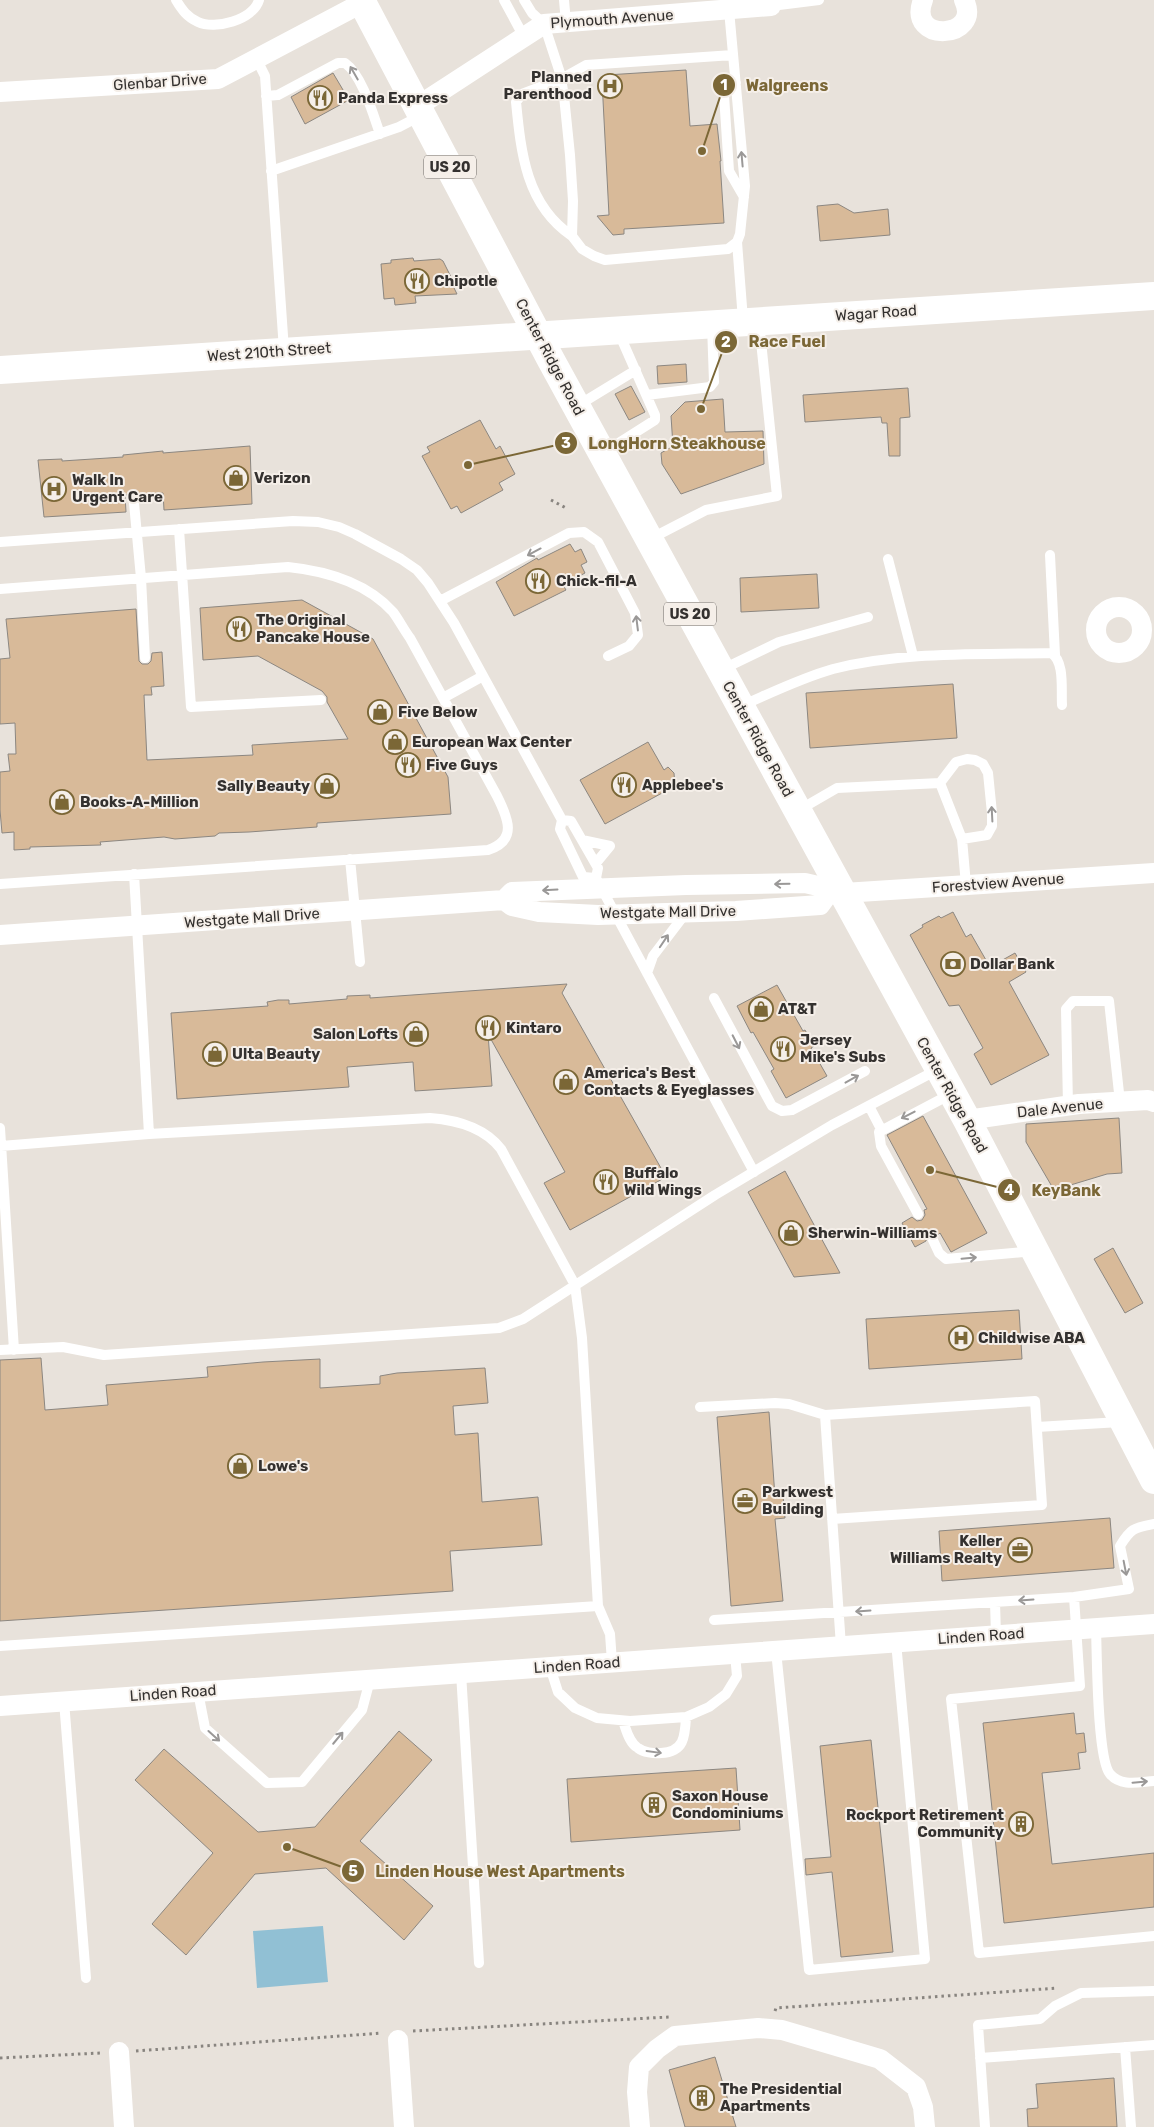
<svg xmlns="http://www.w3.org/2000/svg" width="1154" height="2127" font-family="Rubik,sans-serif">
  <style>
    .water { fill: #91c0d4 }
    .building { fill: #d8ba99; stroke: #8c8781 }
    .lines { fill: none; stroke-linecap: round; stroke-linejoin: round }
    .path { stroke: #88847f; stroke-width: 3; stroke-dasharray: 2.5 4; stroke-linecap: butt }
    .lane { stroke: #fff; stroke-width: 10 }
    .street { stroke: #fff; stroke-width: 20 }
    .secondary { stroke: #fff; stroke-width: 28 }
    .primary { stroke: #fff; stroke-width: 28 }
    .oneway { stroke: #9a9897 }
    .labels { text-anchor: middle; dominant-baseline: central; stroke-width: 4; stroke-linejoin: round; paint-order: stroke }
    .shield { fill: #f5efe9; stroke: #6e6a67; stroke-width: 1 }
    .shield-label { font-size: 14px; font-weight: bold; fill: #34312f }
    .street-label { font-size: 15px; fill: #34312f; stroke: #f5efe9 }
    .poi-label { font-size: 15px; font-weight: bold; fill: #34312f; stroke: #f5efe9; text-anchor: start }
    .leader { fill: none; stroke: #7b6736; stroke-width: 2 }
    .callout-dot { fill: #7b6736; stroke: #f5efe9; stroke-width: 2 }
    .mark-label { font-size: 15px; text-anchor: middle; font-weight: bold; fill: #fff }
    .callout-label { font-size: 16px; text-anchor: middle; font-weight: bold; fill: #7b6736; stroke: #f5efe9; stroke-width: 4; stroke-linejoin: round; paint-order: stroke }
  </style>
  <rect width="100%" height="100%" fill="#e8e2db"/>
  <!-- water -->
  <path class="water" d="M323 1926 328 1982 257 1988 253 1931Z"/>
  <!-- building -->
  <path class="building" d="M686 70 690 126 717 124 721 161H720L724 223 624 229V234L613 235 597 216 609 215 602 81 606 75Z
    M333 73 349 100 305 124 291 97Z
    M838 204 854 213 888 209 890 235 820 241 817 206Z
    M413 258 414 261 440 259 443 261 453 281 451 282 457 294 415 296 416 303 395 305 394 298 384 299 381 264 391 263V260Z
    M686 364 687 382 658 384 657 366Z
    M631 386 645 412 629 420 615 394Z
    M908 388 910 417 900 418V456H889L887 423H882L881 417 805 422 803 395Z
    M723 399 725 432 763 431 764 464 681 494 662 464 661 453 673 446 671 416 685 402Z
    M480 420 496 449 500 446 515 474 499 483 503 490 461 513 457 506 451 509 422 456 430 452 427 447Z
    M250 446 252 504 164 510 163 493 125 495 126 512 44 517 38 460 62 459V461L123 457V455L163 451V453Z
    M570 544 575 552 581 549 587 562 581 565 585 573 563 585 566 590 514 616 496 582 537 558 538 560Z
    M817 574 819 608 741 612 740 578Z
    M302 600 373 639 448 777 451 814 317 823V827L249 832 219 833 215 836 175 839 164 837 100 842 101 845 30 847V849L14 850V832L2 833 0 810V772L10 771 8 754H16L15 723 0 724V659L10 658 6 619 136 609 139 661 142 664H148L151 661 152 653 162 652 164 686 151 687 152 695H144L147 760 253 755 252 745 348 739 327 702V697L322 691 258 656 203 660 200 608Z
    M953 684 957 738 810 748 806 693Z
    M648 742 664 770 668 767 674 773 675 786 605 824 580 780Z
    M953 912 966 937 971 934 990 967 1015 953 1026 972 1009 982 1049 1055 991 1085 974 1054 983 1048 959 1005 949 1006 910 935 923 927 922 925 939 916 941 918Z
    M567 984 562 993 666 1177 570 1230 544 1183 565 1172 488 1034 492 1086 415 1091 413 1062 347 1067 349 1087 177 1099 171 1013 268 1006 267 1002 278 1000H289V1004L347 999V996L370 995V998Z
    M777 985 803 1031 805 1030 814 1046 811 1048 827 1076 786 1098 771 1071 774 1069 753 1032 751 1033 737 1006Z
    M923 1116 987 1233 953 1251 951 1252 940 1233 938 1235 933 1231 927 1234 926 1241 915 1247 902 1223 912 1217 917 1221 922 1220 925 1215 924 1210 927 1209 887 1135Z
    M1119 1118 1122 1173 1107 1174 1054 1190 1026 1142V1124Z
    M785 1171 840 1273 794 1277 748 1192Z
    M1113 1248 1143 1303 1125 1313 1094 1259Z
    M1019 1310 1022 1359 869 1369 866 1319Z
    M41 1358 45 1410 108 1405 106 1385 208 1377 207 1367 263 1362 320 1359V1388L380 1384V1376L397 1373 485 1368 488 1403 453 1406 455 1435 478 1433 482 1502 538 1497 542 1545 450 1551 453 1591 0 1621V1360Z
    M769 1412 775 1497 783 1496 785 1518 775 1519 783 1601 731 1606 717 1417Z
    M1110 1518 1114 1568 942 1581 939 1531Z
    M1074 1713 1076 1734 1084 1733 1086 1752 1078 1753 1080 1769 1042 1773 1052 1864 1154 1853V1907L1004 1923 983 1723Z
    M399 1731 432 1760 360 1841 433 1906 404 1940 326 1868 255 1874 186 1955 152 1924 213 1853 135 1780 164 1749 258 1832 315 1827Z
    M871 1740 893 1952 841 1957 832 1872 806 1875 805 1859 831 1857 820 1746Z
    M736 1768 740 1830 571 1842 567 1779Z
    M715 2057 736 2127H685L669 2070Z
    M1114 2078 1117 2127H1028L1027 2109 1038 2108 1036 2084Z"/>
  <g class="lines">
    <!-- path -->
    <path class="path" d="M551 500 566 508
      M775 2011 776 2008 1058 1988
      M413 2031 669 2017
      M136 2051 382 2033
      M0 2058 100 2053"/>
    <!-- lane -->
    <path class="lane" d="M176 0C182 10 187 17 198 22 215 30 253 20 259 0
      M504 0 524 37
      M524 0 532 13 544 24 560 73 564 96 570 155 573 201 572 236 582 249 594 256 605 260 728 249 737 242 740 234 745 186 729 10
      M564 0 566 23
      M771 6 819 0
      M256 58 265 76 284 350
      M736 83 724 95 729 171 744 197
      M266 96 278 95 338 63H345C362 75 373 114 380 134
      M271 171 399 127 422 115
      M572 236C526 205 521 153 516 102L522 94 561 79 586 65 733 55
      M737 242 743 320
      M647 395 710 387 714 382 712 325
      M577 406 636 370
      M603 453 655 420V415L618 331
      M134 503 141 578 145 658
      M179 529 191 707 321 700
      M650 539 706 510 777 496 759 322
      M0 542 293 521 318 522 339 527 355 534 401 559 417 570 428 583 454 623 562 820
      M1050 555 1055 655
      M888 559 913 656
      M0 589 288 567C327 571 366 582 393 612 399 620 404 630 410 638L497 796C508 818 518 840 488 850L0 884
      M440 601 569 533 584 532 598 542 635 613 638 635 629 646 608 656
      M721 670 779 642 868 617
      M443 698 483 676
      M741 706C771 693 801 678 833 669 904 651 978 655 1051 653 1065 661 1061 690 1062 705
      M940 783 956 762 967 759 975 760 983 764 988 773 992 813V826L987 835 962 839
      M799 810 837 788 940 783 962 839 966 885
      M582 840 610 846 596 863
      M350 859 360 962
      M596 878 583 877 560 829 562 820 571 821 598 868 596 878 754 1172
      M647 973 653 956 685 914
      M714 998 772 1106 782 1111 792 1110 865 1071
      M1068 1105 1066 1009 1073 1001H1109L1120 1102
      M869 1106 881 1129
      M0 1128 14 1350
      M149 1134 430 1118C457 1120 484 1127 501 1149L575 1285 582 1338 598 1606 610 1634 612 1662
      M1 1146 149 1134 134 874
      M918 1214 881 1146 879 1132 951 1094
      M932 1238 939 1253 946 1259 1034 1251
      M0 1350 63 1347 104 1355 499 1328 523 1319 715 1195 832 1125 937 1070
      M700 1407 775 1403 789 1404 825 1415 1035 1401 1042 1505 832 1519
      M825 1415 841 1646
      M1037 1427 1120 1422
      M1074 1597 1080 1686 951 1699 979 1953 1154 1936
      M995 1602 996 1635
      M714 1620 1074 1597 1129 1589 1120 1546C1131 1528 1134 1528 1154 1524
      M1096 1628C1097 1654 1097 1759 1110 1774 1121 1787 1139 1782 1154 1781
      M0 1646 598 1606
      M776 1651 809 1970 925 1959 896 1642
      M550 1667 558 1692 575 1708 597 1718 630 1721 686 1717 709 1707 726 1694 737 1676 735 1654
      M461 1673 479 1963
      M198 1692 205 1728 267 1783 302 1782 362 1710 370 1680
      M64 1701 86 1978
      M623 1721C626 1729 629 1743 638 1748 643 1752 654 1754 661 1753 684 1752 685 1737 686 1717
      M1125 2047 1131 2127
      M980 2058 1154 2045
      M985 2127 978 2025 1040 2019 1055 2006 1081 1993 1154 1991"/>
    <!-- street -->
    <path class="street" d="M923 0C906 44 983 39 964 0
      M0 92 218 79 362 3
      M418 106 544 24 771 6
      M1096 630a23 23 0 1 1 46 0a23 23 0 1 1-46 0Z
      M828 894 820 905 736 911 598 915 539 912 512 906 504 900 512 892 686 885 805 883 818 886 828 894 1154 873
      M0 935 504 900
      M967 1120 1079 1104 1148 1100 1154 1102
      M0 1706 1154 1624
      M398 2040 404 2127
      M119 2052 124 2127
      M640 2127 637 2092 639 2067 657 2049 675 2036 758 2028 782 2030 880 2059 916 2087 923 2107 925 2127"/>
    <!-- secondary -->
    <path class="secondary" d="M0 370 1154 296"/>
    <!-- primary -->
    <path class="primary" d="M361 0 551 360 967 1120 1154 1480"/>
  </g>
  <!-- one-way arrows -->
  <defs><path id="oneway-shaft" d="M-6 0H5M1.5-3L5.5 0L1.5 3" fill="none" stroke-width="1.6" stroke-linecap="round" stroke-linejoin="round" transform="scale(1.25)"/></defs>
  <g class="oneway">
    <use href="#oneway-shaft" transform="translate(354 73) rotate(-120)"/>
    <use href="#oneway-shaft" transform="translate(742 159) rotate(-95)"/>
    <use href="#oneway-shaft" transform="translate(534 552) rotate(152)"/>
    <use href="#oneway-shaft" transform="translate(637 623) rotate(-97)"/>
    <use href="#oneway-shaft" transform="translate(992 814) rotate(-93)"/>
    <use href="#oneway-shaft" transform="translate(782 884) rotate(179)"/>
    <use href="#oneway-shaft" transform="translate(550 890) rotate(177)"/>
    <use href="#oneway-shaft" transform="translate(664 941) rotate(-56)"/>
    <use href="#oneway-shaft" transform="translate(736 1042) rotate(63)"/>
    <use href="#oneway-shaft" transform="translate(852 1079) rotate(-29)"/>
    <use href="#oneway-shaft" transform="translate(908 1115) rotate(153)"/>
    <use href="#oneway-shaft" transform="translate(969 1258) rotate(-5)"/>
    <use href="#oneway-shaft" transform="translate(1125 1568) rotate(79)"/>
    <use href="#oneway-shaft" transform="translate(1026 1600) rotate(176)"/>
    <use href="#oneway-shaft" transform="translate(863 1611) rotate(176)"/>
    <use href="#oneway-shaft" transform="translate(214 1736) rotate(42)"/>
    <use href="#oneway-shaft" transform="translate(338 1738) rotate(-50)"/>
    <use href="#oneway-shaft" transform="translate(654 1752) rotate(8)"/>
    <use href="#oneway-shaft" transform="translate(1140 1782) rotate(-5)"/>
  </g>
  <!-- icons -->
  <defs>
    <symbol id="hospital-ring" viewBox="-11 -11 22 22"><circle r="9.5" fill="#f5efe9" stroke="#7b6736" stroke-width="1.5"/><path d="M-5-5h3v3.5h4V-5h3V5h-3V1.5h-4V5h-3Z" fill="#7b6736"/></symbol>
    <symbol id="restaurant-ring" viewBox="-11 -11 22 22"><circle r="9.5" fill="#f5efe9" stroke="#7b6736" stroke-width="1.5"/><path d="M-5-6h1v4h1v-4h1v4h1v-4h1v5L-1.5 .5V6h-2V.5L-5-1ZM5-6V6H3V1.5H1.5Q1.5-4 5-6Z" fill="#7b6736"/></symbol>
    <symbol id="shop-ring" viewBox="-11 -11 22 22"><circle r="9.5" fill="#f5efe9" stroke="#7b6736" stroke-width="1.5"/><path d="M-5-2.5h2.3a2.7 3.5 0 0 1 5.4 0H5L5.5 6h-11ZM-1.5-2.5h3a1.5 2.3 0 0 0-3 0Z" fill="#7b6736"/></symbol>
    <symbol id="bank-ring" viewBox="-11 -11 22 22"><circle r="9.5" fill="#f5efe9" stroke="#7b6736" stroke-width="1.5"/><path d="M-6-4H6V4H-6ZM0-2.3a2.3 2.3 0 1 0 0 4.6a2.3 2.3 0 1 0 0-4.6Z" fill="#7b6736"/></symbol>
    <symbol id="office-ring" viewBox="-11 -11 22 22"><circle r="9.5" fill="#f5efe9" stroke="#7b6736" stroke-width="1.5"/><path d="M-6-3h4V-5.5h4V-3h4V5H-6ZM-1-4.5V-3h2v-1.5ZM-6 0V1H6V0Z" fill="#7b6736"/></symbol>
    <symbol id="building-ring" viewBox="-11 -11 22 22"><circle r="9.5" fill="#f5efe9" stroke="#7b6736" stroke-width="1.5"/><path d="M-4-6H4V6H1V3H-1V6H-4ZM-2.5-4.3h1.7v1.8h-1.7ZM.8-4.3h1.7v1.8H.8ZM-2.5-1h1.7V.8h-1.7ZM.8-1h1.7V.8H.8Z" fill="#7b6736"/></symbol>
  </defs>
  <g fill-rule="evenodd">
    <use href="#hospital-ring" x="596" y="72" width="28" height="28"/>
    <use href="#restaurant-ring" x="306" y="84" width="28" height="28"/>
    <use href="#restaurant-ring" x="403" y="267" width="28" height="28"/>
    <use href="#shop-ring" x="222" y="464" width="28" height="28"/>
    <use href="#hospital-ring" x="40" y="475" width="28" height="28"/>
    <use href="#restaurant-ring" x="524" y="567" width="28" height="28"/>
    <use href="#restaurant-ring" x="225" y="615" width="28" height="28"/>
    <use href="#shop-ring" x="366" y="698" width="28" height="28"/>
    <use href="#shop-ring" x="381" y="728" width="28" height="28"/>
    <use href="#restaurant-ring" x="394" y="751" width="28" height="28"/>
    <use href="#restaurant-ring" x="610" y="771" width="28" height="28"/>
    <use href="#shop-ring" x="313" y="772" width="28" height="28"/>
    <use href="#shop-ring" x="48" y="788" width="28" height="28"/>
    <use href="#bank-ring" x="939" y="950" width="28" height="28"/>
    <use href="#shop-ring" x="747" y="995" width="28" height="28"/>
    <use href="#restaurant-ring" x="474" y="1014" width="28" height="28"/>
    <use href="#shop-ring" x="402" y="1020" width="28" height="28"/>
    <use href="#restaurant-ring" x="769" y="1035" width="28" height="28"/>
    <use href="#shop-ring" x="201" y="1040" width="28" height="28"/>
    <use href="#shop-ring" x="552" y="1068" width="28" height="28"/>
    <use href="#restaurant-ring" x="592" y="1168" width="28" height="28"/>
    <use href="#shop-ring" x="777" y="1219" width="28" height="28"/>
    <use href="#hospital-ring" x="947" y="1324" width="28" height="28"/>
    <use href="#shop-ring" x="226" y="1452" width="28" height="28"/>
    <use href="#office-ring" x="731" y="1487" width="28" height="28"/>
    <use href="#office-ring" x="1006" y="1536" width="28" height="28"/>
    <use href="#building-ring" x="640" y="1791" width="28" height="28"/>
    <use href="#building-ring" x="1007" y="1810" width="28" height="28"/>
    <use href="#building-ring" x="688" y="2084" width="28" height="28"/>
  </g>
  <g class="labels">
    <!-- shield labels -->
    <g class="shield">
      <rect x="424" y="155.5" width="52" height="23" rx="4"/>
      <rect x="664" y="602.5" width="52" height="23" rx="4"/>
    </g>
    <g class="shield-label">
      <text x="450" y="167">US 20</text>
      <text x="690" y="614">US 20</text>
    </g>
    <!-- street labels -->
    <g class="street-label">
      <text transform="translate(612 19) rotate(-4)">Plymouth Avenue</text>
      <text transform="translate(160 82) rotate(-4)">Glenbar Drive</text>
      <text transform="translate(876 313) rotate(-4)">Wagar Road</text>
      <text transform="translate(269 352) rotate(-4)">West 210th Street</text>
      <text transform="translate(550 357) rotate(62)">Center Ridge Road</text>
      <text transform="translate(758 739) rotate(61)">Center Ridge Road</text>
      <text transform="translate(998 883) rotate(-4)">Forestview Avenue</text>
      <text transform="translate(668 912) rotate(-1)">Westgate Mall Drive</text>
      <text transform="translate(252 918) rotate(-4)">Westgate Mall Drive</text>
      <text transform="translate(952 1095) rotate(61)">Center Ridge Road</text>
      <text transform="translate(1060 1108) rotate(-6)">Dale Avenue</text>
      <text transform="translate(981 1636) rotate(-4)">Linden Road</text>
      <text transform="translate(577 1665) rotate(-4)">Linden Road</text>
      <text transform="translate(173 1693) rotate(-4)">Linden Road</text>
    </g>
    <!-- poi labels -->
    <g class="poi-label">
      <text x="592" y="77" text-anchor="end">Planned<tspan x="592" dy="17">Parenthood</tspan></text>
      <text x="338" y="98">Panda Express</text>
      <text x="434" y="281">Chipotle</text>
      <text x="254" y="478">Verizon</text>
      <text x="72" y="480">Walk In<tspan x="72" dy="17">Urgent Care</tspan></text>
      <text x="556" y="581">Chick-fil-A</text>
      <text x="256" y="620">The Original<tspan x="256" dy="17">Pancake House</tspan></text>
      <text x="398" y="712">Five Below</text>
      <text x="412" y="742">European Wax Center</text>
      <text x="426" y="765">Five Guys</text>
      <text x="642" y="785">Applebee's</text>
      <text x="310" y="786" text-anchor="end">Sally Beauty</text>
      <text x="80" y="802">Books-A-Million</text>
      <text x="970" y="964">Dollar Bank</text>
      <text x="778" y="1009">AT&amp;T</text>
      <text x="506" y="1028">Kintaro</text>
      <text x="398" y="1034" text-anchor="end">Salon Lofts</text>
      <text x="800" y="1040">Jersey<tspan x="800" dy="17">Mike's Subs</tspan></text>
      <text x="232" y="1054">Ulta Beauty</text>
      <text x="584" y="1073">America's Best<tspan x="584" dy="17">Contacts &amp; Eyeglasses</tspan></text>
      <text x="624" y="1173">Buffalo<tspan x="624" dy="17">Wild Wings</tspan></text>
      <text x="808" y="1233">Sherwin-Williams</text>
      <text x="978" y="1338">Childwise ABA</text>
      <text x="258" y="1466">Lowe's</text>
      <text x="762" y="1492">Parkwest<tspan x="762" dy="17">Building</tspan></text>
      <text x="1002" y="1541" text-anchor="end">Keller<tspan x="1002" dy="17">Williams Realty</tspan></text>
      <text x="672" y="1796">Saxon House<tspan x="672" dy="17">Condominiums</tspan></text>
      <text x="1004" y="1815" text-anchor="end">Rockport Retirement<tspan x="1004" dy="17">Community</tspan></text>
      <text x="720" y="2089">The Presidential<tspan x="720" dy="17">Apartments</tspan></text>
    </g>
  </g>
  <!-- callouts -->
  <path class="leader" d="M702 151L724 85M701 409L726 342M468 465L566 443M930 1170L1009 1190M287 1847L353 1871"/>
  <g class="callout-dot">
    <circle cx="702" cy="151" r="5"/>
    <circle cx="701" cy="409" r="5"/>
    <circle cx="468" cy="465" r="5"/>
    <circle cx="930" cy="1170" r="5"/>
    <circle cx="287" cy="1847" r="5"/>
    <circle cx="724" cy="85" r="12"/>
    <circle cx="726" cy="342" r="12"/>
    <circle cx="566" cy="443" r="12"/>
    <circle cx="1009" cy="1190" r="12"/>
    <circle cx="353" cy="1871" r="12"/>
  </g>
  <g class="mark-label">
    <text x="724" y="90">1</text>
    <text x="726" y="347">2</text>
    <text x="566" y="448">3</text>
    <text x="1009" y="1195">4</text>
    <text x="353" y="1876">5</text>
  </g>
  <g class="callout-label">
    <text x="787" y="91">Walgreens</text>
    <text x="787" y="347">Race Fuel</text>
    <text x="677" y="449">LongHorn Steakhouse</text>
    <text x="1066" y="1196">KeyBank</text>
    <text x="500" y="1877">Linden House West Apartments</text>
  </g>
</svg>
